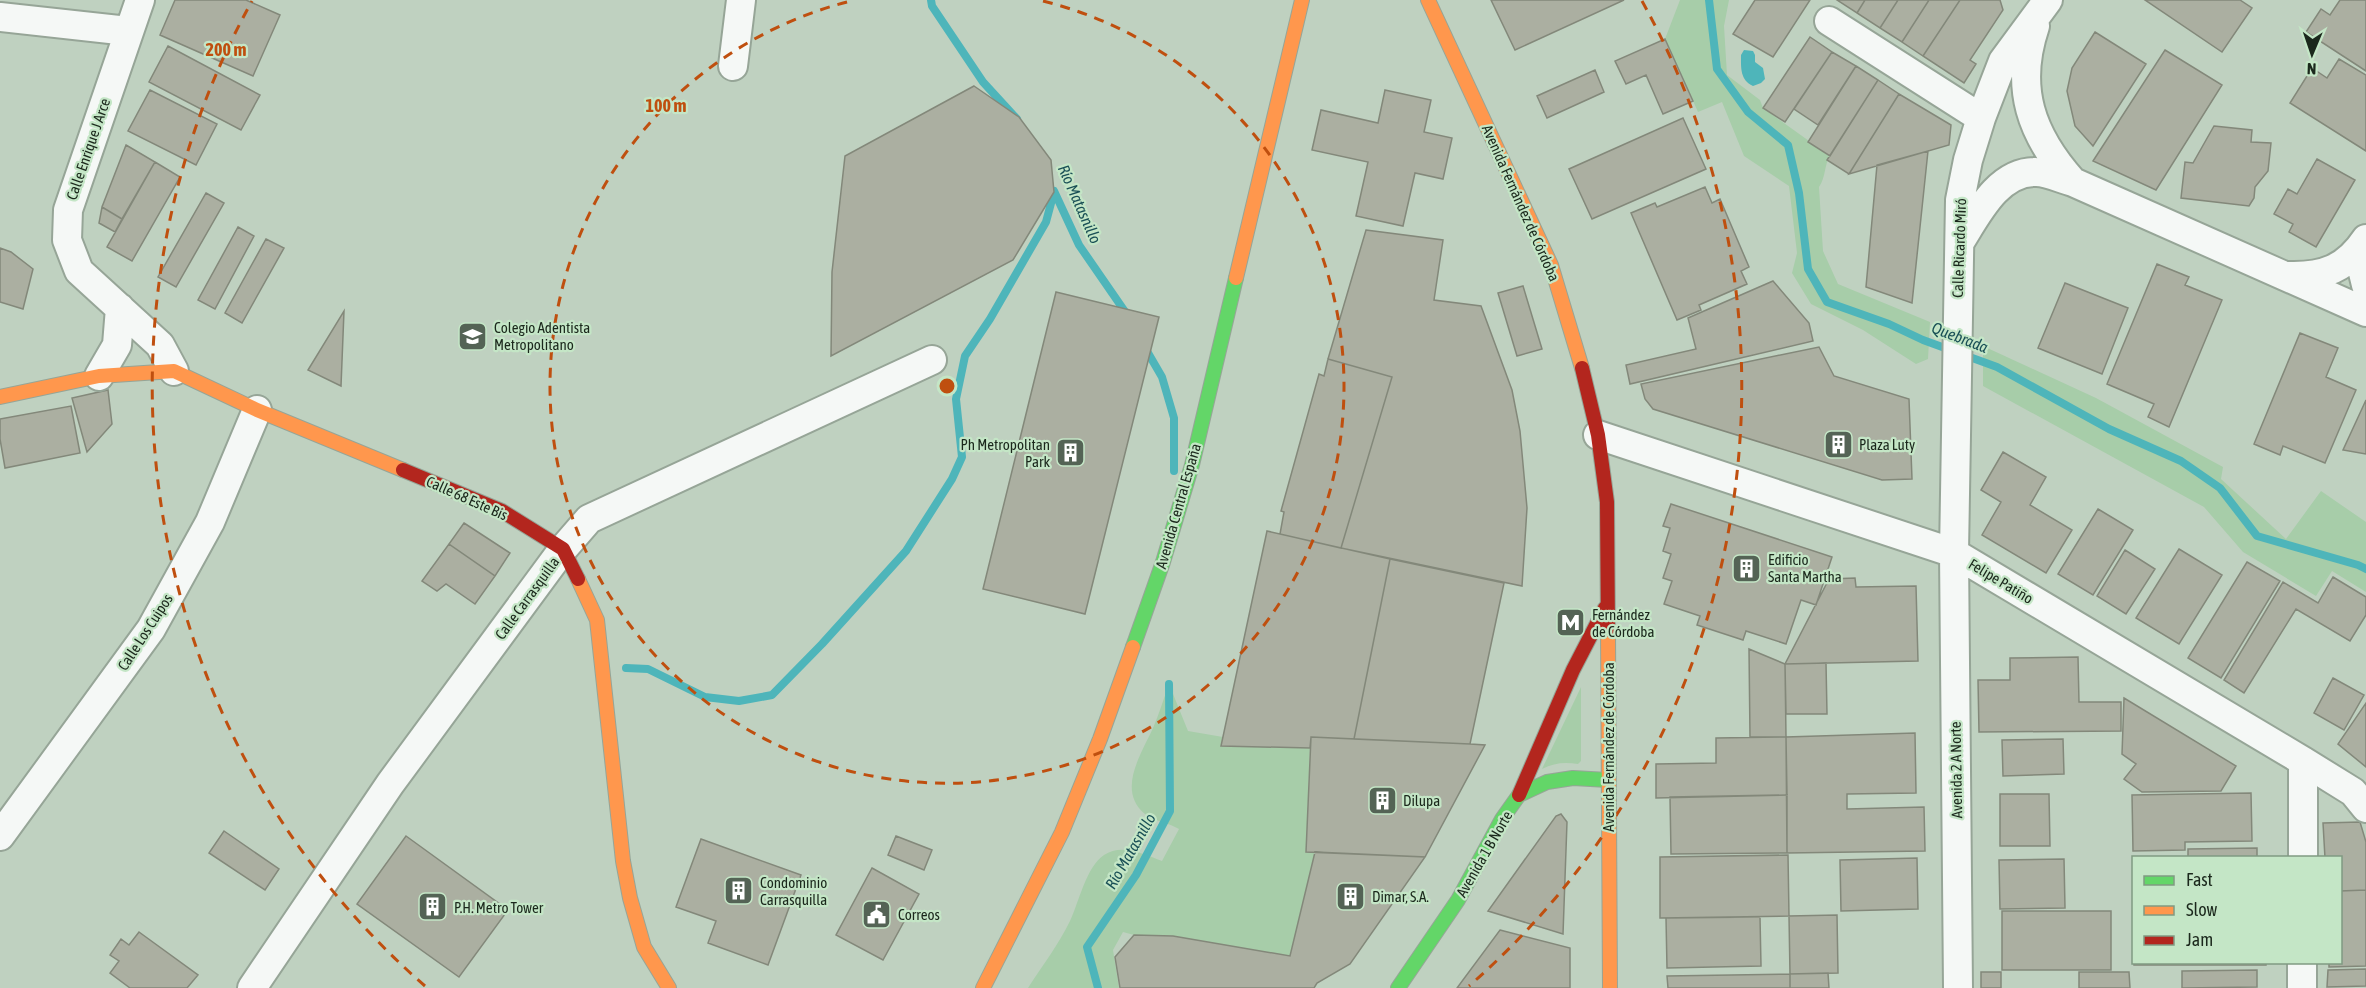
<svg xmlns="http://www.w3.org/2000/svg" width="2366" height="988" font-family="'Asap Condensed',sans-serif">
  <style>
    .green { fill: #a7cda9 }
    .water { fill: #4eb5ba }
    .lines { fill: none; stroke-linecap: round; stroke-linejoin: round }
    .stream { stroke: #4eb5ba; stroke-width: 8 }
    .building { fill: #abafa1; stroke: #83887a; stroke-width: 1.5 }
    .street-casing { stroke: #96a597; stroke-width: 32 }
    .fast-casing { stroke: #96a597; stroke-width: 16 }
    .slow-casing { stroke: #96a597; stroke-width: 16 }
    .jam-casing { stroke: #96a597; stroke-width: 16 }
    .street { stroke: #f5f8f6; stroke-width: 28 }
    .fast { stroke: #63d668; stroke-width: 14 }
    .slow { stroke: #ff974d; stroke-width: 14 }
    .jam { stroke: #b3261e; stroke-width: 14 }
    .ring { fill: none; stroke: #bf4f0f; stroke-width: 3; stroke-dasharray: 10 8 }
    .labels { text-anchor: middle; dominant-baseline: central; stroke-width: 4.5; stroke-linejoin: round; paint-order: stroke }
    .street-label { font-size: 15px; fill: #1b281c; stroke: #c4e6c6 }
    .poi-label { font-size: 15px; fill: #1b281c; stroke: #c4e6c6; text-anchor: start }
    .water-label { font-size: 16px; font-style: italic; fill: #1a5056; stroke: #c4e6c6 }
    .centre { fill: #bf4f0f; stroke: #c4e6c6; stroke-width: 3 }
    .ring-label { font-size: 18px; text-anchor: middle; font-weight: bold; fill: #bf4f0f; stroke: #c4e6c6; stroke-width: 4.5; stroke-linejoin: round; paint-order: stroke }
  </style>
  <rect width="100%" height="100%" fill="#bfd1c0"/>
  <!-- green -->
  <path class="green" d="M1680 0H1729L1724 26 1727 75 1760 100 1763 108 1830 156C1824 165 1826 177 1819 187L1823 251 1838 284 1930 322 1928 359 1916 364 1863 330 1811 304 1792 273 1797 253 1789 186 1744 156 1722 102 1698 112 1665 39Z
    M1983 346 2096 398 2223 467 2221 479 2286 539 2321 491 2366 522V592L2332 571 2316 596 2243 552 2204 507 1983 386Z
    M1169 684 1188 731 1223 737 1221 746 1310 748 1306 851 1315 852 1290 956 1173 936 1134 935 1123 932 1113 950 1119 988H1028C1042 966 1059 944 1070 921 1079 902 1086 867 1104 855 1121 843 1144 854 1162 861L1179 829C1169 823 1154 821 1145 814 1116 790 1142 753 1153 728 1159 714 1164 698 1169 684Z
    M1581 687V761L1578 764C1564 762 1554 763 1542 769Z"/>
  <!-- water -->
  <path class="water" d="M1744 50 1753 51 1755 55V62L1763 68 1765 79 1761 83 1753 86C1740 80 1741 68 1741 55Z"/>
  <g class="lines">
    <!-- stream -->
    <path class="stream" d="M931 0 932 6 983 82 1017 119
      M1709 0 1717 69 1748 112 1788 145 1799 193 1808 269 1827 302 1889 324 1923 340 1997 367 2109 429 2181 461 2220 488 2257 536 2358 565 2366 569
      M1054 191 1079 245 1128 316
      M1144 346 1162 377 1174 418V471
      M626 668 648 669 705 697 739 701 772 695 822 644 906 551 952 479 962 457 956 399 965 356 990 319 1046 222 1054 192
      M1098 988 1087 947 1136 875 1170 811 1169 684"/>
  </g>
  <!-- building -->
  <path class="building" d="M175 0H246L280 15 253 76 160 35Z
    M1491 0H1624L1515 50Z
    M1755 0H1810L1773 57 1733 34Z
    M1837 0H1865L1857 13Z
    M1865 0H1898L1880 28 1857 13Z
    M1898 0H1929L1902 42 1880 28Z
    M1929 0H1960L1923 56 1902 42Z
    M1960 0H2000L2003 10 1970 60 1976 64 1964 83 1923 56Z
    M2145 0H2240L2252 8 2222 52Z
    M2340 0H2366V71L2306 32 2321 9 2330 15Z
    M2095 32 2146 64 2093 146 2075 126 2067 91 2072 68Z
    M1810 37 1832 52 1785 122 1763 108Z
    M1665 39 1693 101 1663 114 1646 75 1626 84 1615 61Z
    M168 46 260 95 241 130 149 82Z
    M2165 50 2222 85 2156 190 2093 161Z
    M1832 52 1856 66 1818 125 1794 109Z
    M2339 59 2366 75V151L2290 103 2312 68 2327 78Z
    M1856 66 1878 80 1830 156 1808 142Z
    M1595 70 1604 92 1547 118 1537 96Z
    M1878 80 1899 94 1849 174 1827 160Z
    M974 86 1019 117 1051 160 1054 192 1013 260 831 356 832 272 845 156Z
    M150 90 217 124 196 165 128 131Z
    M1385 90 1431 100 1424 132 1452 138 1443 179 1415 173 1403 226 1356 216 1368 162 1312 150 1321 110 1378 123Z
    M1899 94 1951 125 1949 145 1849 174Z
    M1683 118 1706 169 1592 219 1569 169Z
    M2214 126 2252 130 2251 142 2271 143 2268 171 2255 187 2254 198 2249 206 2181 198 2185 162 2193 163Z
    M126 145 155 162 122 219 102 207Z
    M1928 151 1912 303 1866 287 1877 165Z
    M2317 159 2355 180 2316 247 2289 232 2293 224 2274 214 2288 189 2297 194Z
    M155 162 180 177 132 261 107 247Z
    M1705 187 1712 203 1720 199 1749 267 1741 271 1747 284 1699 305 1701 310 1677 320 1631 213 1655 203 1657 207Z
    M206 193 224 203 176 287 158 277Z
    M102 207 122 219 115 232 99 223Z
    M238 227 254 236 215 309 198 300Z
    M1366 230 1443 240 1434 300 1481 306 1512 390 1520 431 1527 508 1522 586 1341 548 1392 377 1328 359Z
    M266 239 284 248 242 323 225 313Z
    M0 248 11 252 33 269 23 309 0 302Z
    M2157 264 2189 277 2185 285 2222 300 2169 427 2148 417 2154 404 2107 384Z
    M1773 281 1809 323 1813 341 1630 384 1626 365 1696 349 1688 318Z
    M2065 283 2128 308 2102 374 2038 348Z
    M1523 286 1542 349 1517 356 1498 293Z
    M1056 292 1159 317 1085 614 983 589Z
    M344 311 341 386 308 370Z
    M2300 333 2338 348 2326 377 2356 390 2325 463 2283 446 2280 455 2254 444Z
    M1819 347 1834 376 1909 399 1912 479 1882 480 1653 409 1645 399 1641 384Z
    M1328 359 1392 377 1341 548 1280 534 1284 512 1281 511 1319 374 1324 376Z
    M108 390 112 424 87 452 72 398Z
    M2366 400V454L2343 450Z
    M71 406 80 453 5 468 0 439V419Z
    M2003 452 2046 477 2030 505 2072 530 2046 573 1982 535 2001 502 1981 490Z
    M1671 504 1832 557 1816 605 1801 600 1786 644 1746 631 1743 640 1697 625 1700 616 1664 604 1672 581 1663 578 1671 554 1663 551 1670 528 1663 526Z
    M2098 509 2133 530 2093 595 2058 574Z
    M464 523 510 553 495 576 449 544Z
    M1267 531 1390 559 1354 739 1311 737 1310 748 1221 746Z
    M449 544 495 576 475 604 446 584 437 591 422 581Z
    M2179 549 2222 575 2179 644 2136 618Z
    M2125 550 2155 569 2126 614 2097 596Z
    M1390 559 1504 583 1470 744 1354 739Z
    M2247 562 2280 581 2221 678 2188 658Z
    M2333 577 2366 597V615L2350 641 2296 609 2244 693 2224 680 2283 582 2318 603Z
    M1855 578 1856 587 1916 586 1918 661 1785 664 1829 579Z
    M1749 649 1785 664 1786 737H1750Z
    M2078 657 2079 702H2121V731L1979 732 1978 680H2010V658Z
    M1826 663 1827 714H1786L1785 664Z
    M2333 678 2364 695 2344 730 2314 713Z
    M2124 698 2236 766 2221 791 2142 792 2124 779 2136 764 2122 754Z
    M2366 703V767L2338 744Z
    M1915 733 1916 793 1847 794V809L1924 807 1925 851 1787 853 1786 737Z
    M1311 737 1470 744 1485 745 1425 857 1306 852Z
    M1786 737 1787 795 1656 798V764L1716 763V738Z
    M2063 739 2064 774 2003 776 2002 740Z
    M2251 793 2252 841 2185 842V850L2133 851 2132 795Z
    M2000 794H2049L2050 846H2000Z
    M1787 795V853L1671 854 1670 797Z
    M1561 814 1567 822 1563 934 1488 911 1556 816Z
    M2360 822 2366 842V890L2340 891V858H2325L2323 823Z
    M224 831 279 869 265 890 209 853Z
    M406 836 508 910 459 977 357 904Z
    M896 836 932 850 924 870 888 855Z
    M701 839 801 875 768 965 708 943 716 921 676 907Z
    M2257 848V858H2188V849Z
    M1315 852 1425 857 1350 964 1317 983 1314 988H1120L1115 957 1134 935 1173 936 1290 956Z
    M1788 855 1789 916 1660 918V857Z
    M1917 858 1918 909 1841 911 1840 860Z
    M2064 859 2065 908 2000 909 1999 860Z
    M872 868 919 894 883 960 836 935Z
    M2366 890V966L2329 967V962H2340V891Z
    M2002 911H2111V970H2002Z
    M1837 915 1838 973 1790 974 1789 916Z
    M1760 917 1761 966 1667 968 1666 918Z
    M1500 930 1570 948V988H1457Z
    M139 932 198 975 187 988H130L110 973 119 961 110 955 121 939 129 945Z
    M2134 962H2266V965H2134Z
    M2366 969V986L2327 987 2328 970Z
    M2257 970V987L2182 988V971Z
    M1981 972H2001V988H1981Z
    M2079 972H2129L2130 988H2079Z
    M1828 973 1829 988H1790V974Z
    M1790 974V988H1668L1667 976Z"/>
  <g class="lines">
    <defs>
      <path id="street" d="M140 0 68 210 67 240 79 271 160 345 174 371
        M0 17 128 31
        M1829 21 1981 118
        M2035 26C2014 88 2031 135 2073 182
        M733 66 741 0
        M1960 242C1977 215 1998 171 2036 172 2048 172 2061 179 2073 182L2366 312
        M2358 252 2366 285
        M2289 276C2323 277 2346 269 2366 239
        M99 376 117 345 120 308
        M1598 435 1954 553 2303 761 2353 792 2366 808
        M0 836 151 629 210 522 257 410
        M2303 858V761
        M252 988 390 784 563 549 589 519 932 360
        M1958 988 1954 553 1960 200 1968 160 1981 118 2003 61 2048 0
        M2302 988V962"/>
      <path id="fast" d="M1133 647 1163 562 1192 465 1236 278
        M1398 988 1458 900 1502 819 1519 795 1547 782 1573 778 1608 780"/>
      <path id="slow" d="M1428 0 1551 265 1582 368
        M1236 278 1302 0
        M0 397 99 376 174 371 257 410 403 470
        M578 579 597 620 623 861 630 898 644 947 669 988
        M1608 630 1610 988
        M983 988 1062 832 1100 739 1133 647"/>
      <path id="jam" d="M1582 368 1598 435 1607 502 1608 630
        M403 470 502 511 563 549 578 579
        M1519 795 1573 670 1605 608"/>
    </defs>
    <!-- street casing -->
    <use href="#street" class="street-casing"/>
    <!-- fast casing -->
    <use href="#fast" class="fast-casing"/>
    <!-- slow casing -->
    <use href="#slow" class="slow-casing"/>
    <!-- jam casing -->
    <use href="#jam" class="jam-casing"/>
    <!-- street -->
    <use href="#street" class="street"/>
    <!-- fast -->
    <use href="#fast" class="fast"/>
    <!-- slow -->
    <use href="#slow" class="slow"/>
    <!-- jam -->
    <use href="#jam" class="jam"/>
  </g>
  <!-- distance rings -->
  <g class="ring">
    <path d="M1043 1A397 397 0 1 1 851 1"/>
    <path d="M425 986A795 795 0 0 1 252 1M1642 1A795 795 0 0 1 1469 986"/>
  </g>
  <!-- icons -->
  <defs>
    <symbol id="school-square" viewBox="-11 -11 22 22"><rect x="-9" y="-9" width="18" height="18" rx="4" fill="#546355" stroke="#c4e6c6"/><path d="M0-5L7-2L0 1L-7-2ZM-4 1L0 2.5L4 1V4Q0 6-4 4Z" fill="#fff"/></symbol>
    <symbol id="building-square" viewBox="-11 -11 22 22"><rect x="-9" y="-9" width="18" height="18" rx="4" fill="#546355" stroke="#c4e6c6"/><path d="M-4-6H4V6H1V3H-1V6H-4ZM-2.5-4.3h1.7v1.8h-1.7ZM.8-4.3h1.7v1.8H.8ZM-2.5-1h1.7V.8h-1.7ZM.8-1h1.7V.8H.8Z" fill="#fff"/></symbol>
    <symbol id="metro-square" viewBox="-11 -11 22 22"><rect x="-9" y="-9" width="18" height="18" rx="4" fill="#546355" stroke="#c4e6c6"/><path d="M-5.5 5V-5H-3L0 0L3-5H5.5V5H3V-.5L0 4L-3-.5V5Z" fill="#fff"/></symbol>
    <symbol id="civic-square" viewBox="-11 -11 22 22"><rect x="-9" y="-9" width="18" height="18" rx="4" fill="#546355" stroke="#c4e6c6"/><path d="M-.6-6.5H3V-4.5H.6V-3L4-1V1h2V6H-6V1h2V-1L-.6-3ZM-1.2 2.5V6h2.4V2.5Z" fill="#fff"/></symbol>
  </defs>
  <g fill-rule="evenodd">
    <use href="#school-square" x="456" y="320" width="33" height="33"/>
    <use href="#building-square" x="1822" y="428" width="33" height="33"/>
    <use href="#building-square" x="1054" y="436" width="33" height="33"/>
    <use href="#building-square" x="1730" y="552" width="33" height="33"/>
    <use href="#metro-square" x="1554" y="606" width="33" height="33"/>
    <use href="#building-square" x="1366" y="784" width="33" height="33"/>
    <use href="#building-square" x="722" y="874" width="33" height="33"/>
    <use href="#building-square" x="1334" y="880" width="33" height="33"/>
    <use href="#building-square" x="416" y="890" width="33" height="33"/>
    <use href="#civic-square" x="860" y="898" width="33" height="33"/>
  </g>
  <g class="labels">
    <!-- street labels -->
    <g class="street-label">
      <text transform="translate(88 149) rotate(-71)">Calle Enrique J Arce</text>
      <text transform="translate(1521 203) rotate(66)">Avenida Fernández de Córdoba</text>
      <text transform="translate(1959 248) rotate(-88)">Calle Ricardo Miró</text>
      <text transform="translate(467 498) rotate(24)">Calle 68 Este Bis</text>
      <text transform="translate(1178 506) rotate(-74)">Avenida Central España</text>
      <text transform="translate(2001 581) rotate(31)">Felipe Patiño</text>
      <text transform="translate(527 598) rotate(-54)">Calle Carrasquilla</text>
      <text transform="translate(145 632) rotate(-57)">Calle Los Cuipos</text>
      <text transform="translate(1608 747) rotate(-90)">Avenida Fernández de Córdoba</text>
      <text transform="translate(1956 770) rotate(-91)">Avenida 2 A Norte</text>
      <text transform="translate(1484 854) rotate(-60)">Avenida 1 B Norte</text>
    </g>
    <!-- poi labels -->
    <g class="poi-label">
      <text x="494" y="327">Colegio Adentista<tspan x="494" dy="17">Metropolitano</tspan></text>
      <text x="1050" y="444" text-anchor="end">Ph Metropolitan<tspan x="1050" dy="17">Park</tspan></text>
      <text x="1859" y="444">Plaza Luty</text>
      <text x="1768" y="559">Edificio<tspan x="1768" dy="17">Santa Martha</tspan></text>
      <text x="1592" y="614">Fernández<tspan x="1592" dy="17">de Córdoba</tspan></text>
      <text x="1403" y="800">Dilupa</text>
      <text x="760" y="882">Condominio<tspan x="760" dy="17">Carrasquilla</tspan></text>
      <text x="1372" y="896">Dimar, S.A.</text>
      <text x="454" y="907">P.H. Metro Tower</text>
      <text x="898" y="914">Correos</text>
    </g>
    <!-- water labels -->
    <g class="water-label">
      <text transform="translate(1080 204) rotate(66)">Río Matasnillo</text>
      <text transform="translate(1960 337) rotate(21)">Quebrada</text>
      <text transform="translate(1130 851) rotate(-60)">Río Matasnillo</text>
    </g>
  </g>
  <circle cx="947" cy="386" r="9" class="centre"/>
  <g class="ring-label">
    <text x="226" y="56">200 m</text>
    <text x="666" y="112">100 m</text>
  </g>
  <!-- legend -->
  <rect x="2132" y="856" width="210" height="108" fill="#c4e6c6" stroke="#809a82" stroke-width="1.5"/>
  <rect x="2144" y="876" width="30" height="9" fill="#63d668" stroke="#809a82" stroke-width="1.5"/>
  <text x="2186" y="886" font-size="18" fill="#1b281c">Fast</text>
  <rect x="2144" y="906" width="30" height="9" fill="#ff974d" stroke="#809a82" stroke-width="1.5"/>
  <text x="2186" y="916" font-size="18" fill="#1b281c">Slow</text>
  <rect x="2144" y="936" width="30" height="9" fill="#b3261e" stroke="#809a82" stroke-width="1.5"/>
  <text x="2186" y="946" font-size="18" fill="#1b281c">Jam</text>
  <!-- north arrow -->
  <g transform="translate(2312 54) rotate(182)" stroke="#c4e6c6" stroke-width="4.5" paint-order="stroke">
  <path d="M0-4.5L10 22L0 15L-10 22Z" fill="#1b281c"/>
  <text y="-9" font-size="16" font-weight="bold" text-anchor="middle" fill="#1b281c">N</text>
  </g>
</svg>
